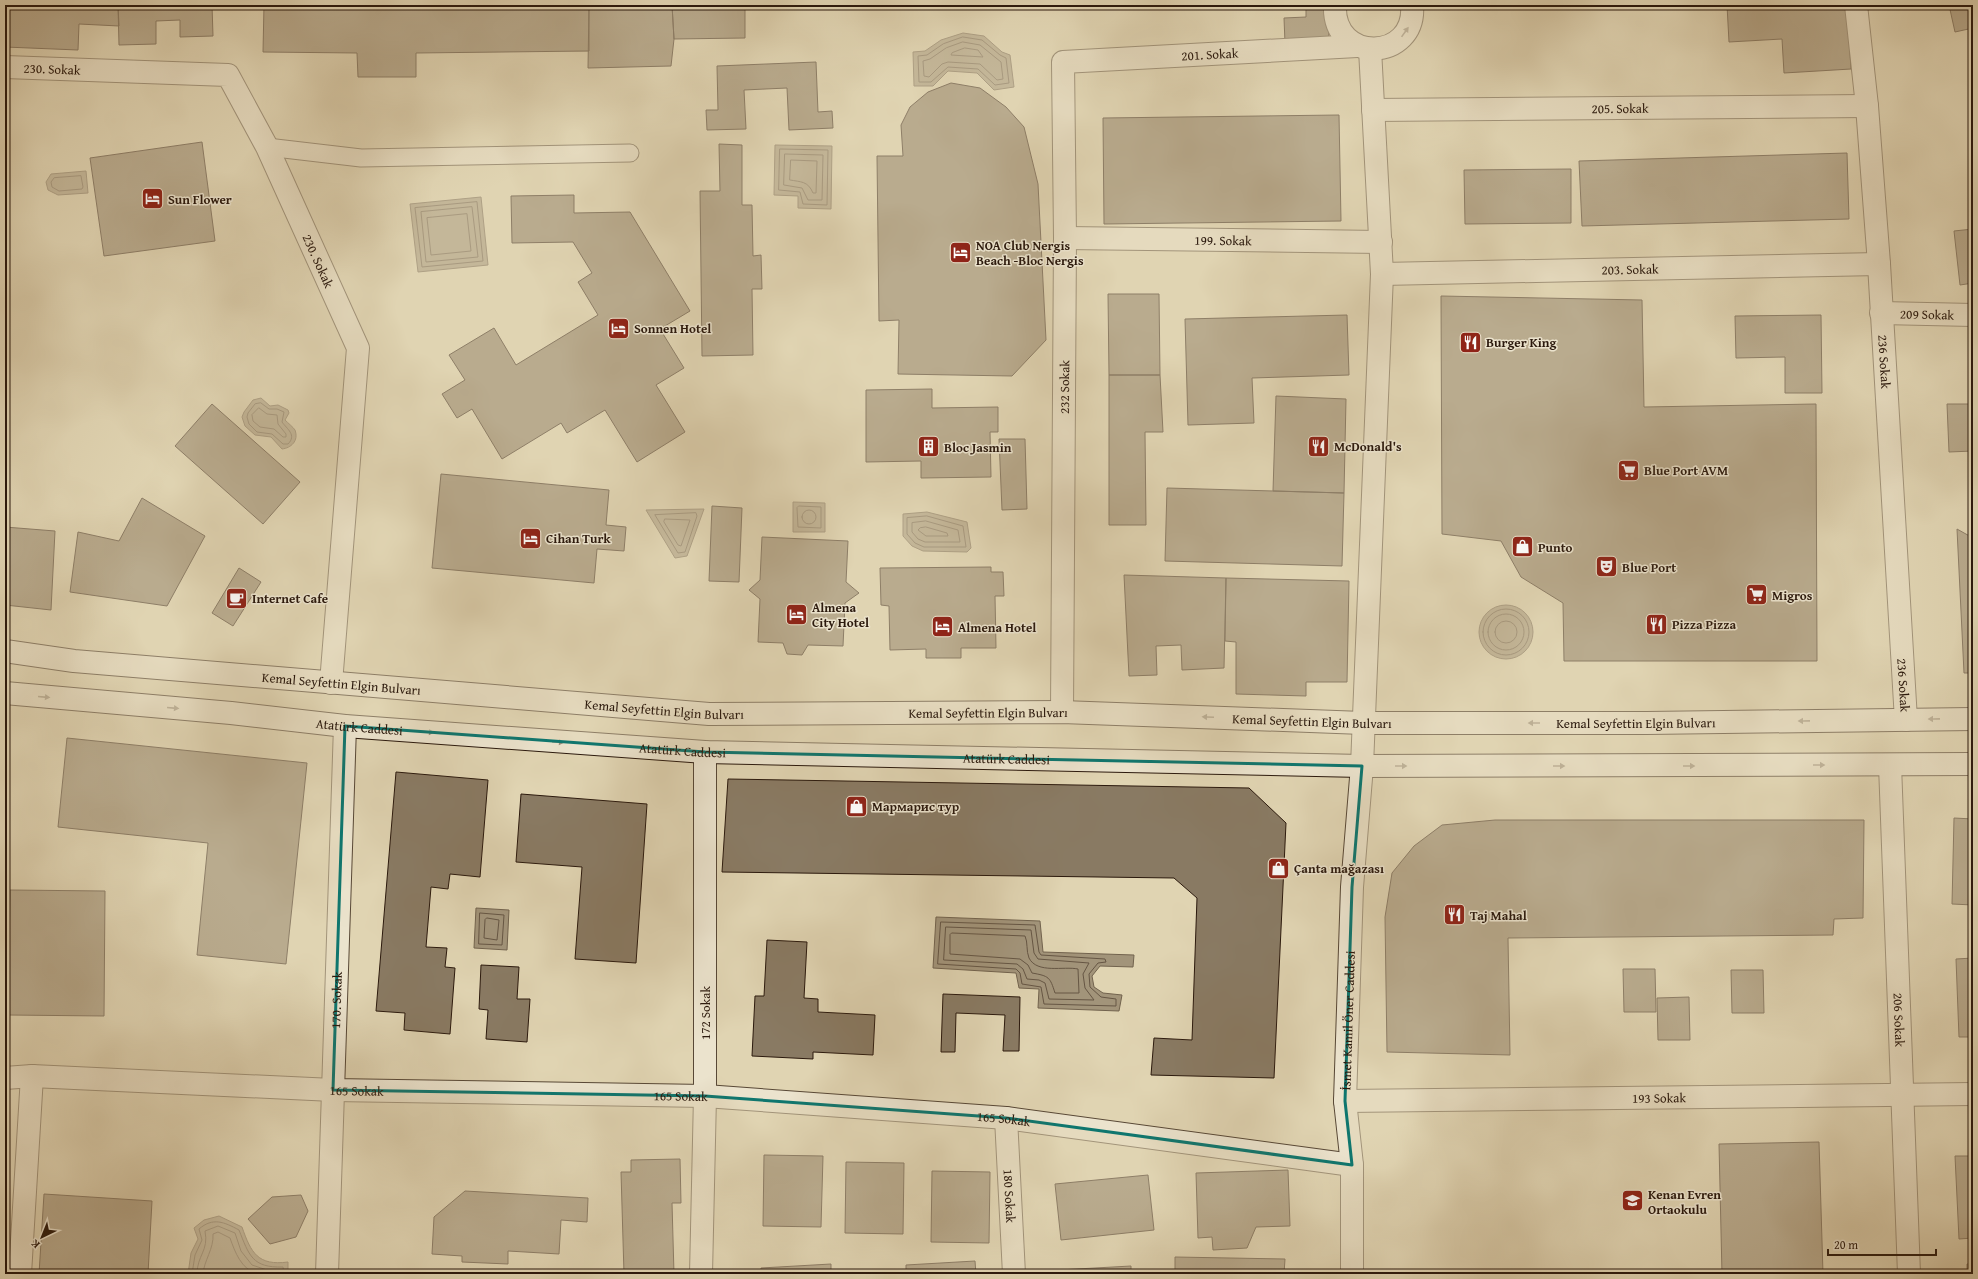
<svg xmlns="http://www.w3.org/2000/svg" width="1978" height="1279" font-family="'Gentium Book Plus',serif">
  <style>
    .water { fill: #a2947a; stroke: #72634e }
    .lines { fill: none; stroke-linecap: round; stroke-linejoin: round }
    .shore { stroke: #665644; stroke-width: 1 }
    .building { fill: #897a63; stroke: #2b190d }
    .service-casing { stroke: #584836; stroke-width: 19 }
    .minor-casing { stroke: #584836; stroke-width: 24 }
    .tertiary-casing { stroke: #584836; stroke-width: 24 }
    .secondary-casing { stroke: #2b190d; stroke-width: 24 }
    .service { stroke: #ebe3cd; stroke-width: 17 }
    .minor { stroke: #ebe3cd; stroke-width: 22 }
    .tertiary { stroke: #ebe3cd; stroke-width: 22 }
    .secondary { stroke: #ebe3cd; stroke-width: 22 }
    .oneway { fill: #958877 }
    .marked { fill: none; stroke: #0f766e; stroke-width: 3; stroke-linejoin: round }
    .labels { text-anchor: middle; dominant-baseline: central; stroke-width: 3; stroke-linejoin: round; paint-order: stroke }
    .street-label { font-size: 13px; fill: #2b190d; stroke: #ebe3cd }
    .poi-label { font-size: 13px; font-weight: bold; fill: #2b190d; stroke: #ebe3cd; text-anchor: start }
  </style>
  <rect width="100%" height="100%" fill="#e0d4b2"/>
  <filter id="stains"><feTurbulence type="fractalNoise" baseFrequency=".005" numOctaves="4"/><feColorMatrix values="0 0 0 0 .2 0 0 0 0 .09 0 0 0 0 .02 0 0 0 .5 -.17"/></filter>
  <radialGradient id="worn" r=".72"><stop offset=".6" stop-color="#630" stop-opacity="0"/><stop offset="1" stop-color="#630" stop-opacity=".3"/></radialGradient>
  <!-- water -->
  <path class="water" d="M963 33 984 36 1002 52 1010 55 1014 87 994 90 977 73 948 71 933 86H914L913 52 925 51 941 40Z
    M775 145 832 146 831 209 798 208V196L774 195Z
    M86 171 88 193 58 195 48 190 46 182 51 174Z
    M481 197 488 265 418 272 410 204Z
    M261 398 270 406 278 405 288 410 289 413 285 420C288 423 293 427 295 430 299 441 291 448 282 449L271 437 255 435 245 426 242 417 244 412 253 400Z
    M793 502 825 503V532H793Z
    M704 509 687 556 675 558 646 510Z
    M927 512 967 522 971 548 967 552 923 551 912 546 903 536V514Z
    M1479 632a27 27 0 1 1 54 0a27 27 0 1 1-54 0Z
    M476 908 509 910 507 950 474 948Z
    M936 917 1040 921 1043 952 1134 955 1133 967 1100 966 1092 976 1094 987 1103 993 1122 995 1119 1011 1038 1008 1039 989 1019 988 1016 973 933 968Z
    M219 1216 242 1227C251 1253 258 1266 288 1262V1274H188L191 1253 198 1239 194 1228 204 1220Z"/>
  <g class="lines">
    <!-- shore -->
    <path class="shore" d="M963 37 982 40 1000 55 1006 58 1009 83 995 85 978 69 948 67 931 82H919L918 56 927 55 943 44Z
      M963 42 980 45 1001 62 1003 79 997 80 980 64 948 62 942 64 929 77 924 76 923 61 930 59 946 48Z
      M965 48 978 50 983 57 951 55 952 53Z
      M780 149 828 150 827 205 803 204 800 192 779 190Z
      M785 154 823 155 822 200H808L802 188 784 185Z
      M791 160 817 161 816 193H813C808 181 801 182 790 180Z
      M81 176 83 187 82 189 59 191 52 187 51 182 54 178Z
      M477 202 483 261 422 267 415 208Z
      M472 207 478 257 426 262 421 212Z
      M467 214 471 251 431 255 427 218Z
      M261 403 269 409H277L284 412 282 422C287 429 297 435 288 444H283L272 434 257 432 249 424 247 417 248 413 255 404Z
      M259 408 267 414 277 415 278 424 286 434V437H283L274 429 260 427 253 421 252 415Z
      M799 506 821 507V528L798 527 797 508Z
      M802 517a7 7 0 1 1 14 0a7 7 0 1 1-14 0Z
      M696 513 697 516 685 552 678 553 655 515Z
      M927 516 963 526 966 547H924L915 543 907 534V518Z
      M665 519 690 520 681 546 678 545 664 522Z
      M926 521 958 530 960 542H925L918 539 912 532V523Z
      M926 527 947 533 948 536H926L918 530 920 528Z
      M1483 632a23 23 0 1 1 46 0a23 23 0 1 1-46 0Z
      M1488 632a18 18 0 1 1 36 0a18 18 0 1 1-36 0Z
      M1495 632a11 11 0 1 1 22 0a11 11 0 1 1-22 0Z
      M480 913 504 915 502 945 479 944Z
      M487 918 499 920 497 940 484 938 485 920Z
      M941 922 1035 925 1039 952 1041 955 1105 959 1106 962 1098 963 1089 974 1090 987 1101 997 1116 999V1006L1044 1004 1041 987 1022 984 1020 973 1016 969 938 964Z
      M946 927 1031 930 1034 953 1038 959 1089 963 1083 974 1085 988 1094 1000 1049 999 1045 983 1039 980 1027 979 1023 969 1017 964 944 960Z
      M952 933 1025 936C1028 942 1026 951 1029 958 1037 974 1064 966 1078 969L1079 993H1055C1050 977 1049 976 1032 973L1028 965 1020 959 950 954V935Z
      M192 1274 195 1255 202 1240 199 1229C213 1217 224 1222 239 1230 249 1255 252 1268 283 1267L284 1274
      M197 1274C197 1255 209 1251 205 1231L218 1226 235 1233 241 1251 252 1265 279 1274
      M203 1274C204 1260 214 1249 213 1234L218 1232 230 1238C235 1252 241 1269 257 1274"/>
  </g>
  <!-- building -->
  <path class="building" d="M5 5H118L119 26 79 24 78 50 5 47Z
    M118 5H212L213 36 180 37V20L156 21V44L119 45Z
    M264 5H589V51L416 53V77H358L357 53 263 52Z
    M589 5H672L674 39 671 66 588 68Z
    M672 5H745V38L674 39Z
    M1328 5 1329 42 1285 43 1284 18 1306 17V6Z
    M1727 5H1847L1851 69 1784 73 1782 39 1729 42Z
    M1949 5H1973V28L1955 32Z
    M816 62 818 112 832 111 833 128 789 130 787 88 744 90 746 129 707 130 706 110H718L717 66Z
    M951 83 980 88 1006 107 1024 127 1038 184 1046 340 1012 376 898 374 899 320 879 321 877 156H903L901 125 910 107 928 92Z
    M1339 115 1341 221 1104 224 1103 118Z
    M202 142 215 241 104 256 90 158Z
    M719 144 742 145V205H752L753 256 761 255 762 289H752L753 355 702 356 700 191H720Z
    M1847 153 1849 219 1582 226 1579 161Z
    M1571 169V223L1465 224 1464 170Z
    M574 195V213L630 212 690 311 660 329 684 368 656 385 685 432 637 462 605 410 567 433 561 423 502 459 472 409 457 418 442 394 465 380 449 355 494 328 516 365 598 315 578 282 592 273 573 242 512 243 511 196Z
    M1973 229V283L1960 285 1954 231Z
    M1108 294H1159L1160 375H1109Z
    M1441 296 1642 300 1644 407 1816 404 1817 661H1564L1563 603 1521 577 1501 541 1442 534Z
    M1347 315 1349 375 1252 378 1254 423 1188 425 1185 319Z
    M1821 315 1822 393H1785V357L1736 358 1735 316Z
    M1109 375H1160L1163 432H1145L1146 525H1109Z
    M932 389V408L998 407V432H990L991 477 921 478V461L866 462V390Z
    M1276 396 1346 399 1344 493 1273 491Z
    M212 404 300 482 263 524 175 446Z
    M1947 404H1973V451L1949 452Z
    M999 439H1025L1027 509 1002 510Z
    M441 474 609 490 606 525 626 527 624 551 597 549 594 583 432 568Z
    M1167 488 1344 493 1342 566 1165 561Z
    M142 498 205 536 167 606 70 592 78 532 119 541Z
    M712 506 742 508 739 582 709 581Z
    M5 527 55 531 51 610 5 605Z
    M1957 529 1973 538V673H1964Z
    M762 537 848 541 846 582 859 593 845 603 843 646 808 645 802 655 787 654 783 643 758 642 760 599 749 590 760 580Z
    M991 567V572H1003L1004 596H995L996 648H961V658H926V649L890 650 889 606 881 605 880 568Z
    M239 568 261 582 233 626 212 613Z
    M1124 575 1226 578 1224 668 1182 670 1181 645 1156 646 1157 675 1129 676Z
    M1226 578 1349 581 1347 682H1306V696L1236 694V642L1225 641Z
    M67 738 307 763 286 964 197 955 208 843 58 827Z
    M396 772 488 780 480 877 450 874 448 889 431 887 426 947 447 948 445 967 455 968 450 1034 404 1030 405 1013 376 1011Z
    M728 779 1249 788 1286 823 1274 1078 1151 1075 1154 1038 1192 1040 1197 898 1174 878 722 872Z
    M521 794 647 804 636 963 575 959 582 867 516 862Z
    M1954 818 1973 819V905L1952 904Z
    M1495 820H1864L1863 918 1834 919 1833 935 1508 938 1510 1055 1387 1052 1385 917 1392 873 1414 846 1442 825Z
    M10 890 105 891 104 1016 8 1015Z
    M767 940 807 942 804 998 818 999V1012L875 1015 873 1055 813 1052V1059L752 1056 755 996H764Z
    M1973 958V1037H1959L1956 959Z
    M481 965 519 967 517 999H530L527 1042 486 1039 488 1010 479 1009Z
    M1623 969H1655L1656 1012H1624Z
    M1731 970H1763L1764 1013H1732Z
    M943 994 1020 997 1019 1051H1003L1005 1015 956 1013 955 1052H941Z
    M1689 997 1690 1040H1658L1657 998Z
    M1819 1142 1823 1274H1722L1719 1144Z
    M764 1155 823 1156 821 1227 763 1226Z
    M1955 1156H1973V1238L1959 1239Z
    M680 1159 681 1203H672L674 1274H624L621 1172H631V1160Z
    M846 1162 904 1163 903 1234 845 1233Z
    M1288 1170 1290 1226 1256 1227 1247 1248 1213 1250 1212 1237 1198 1238 1196 1173Z
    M932 1171 990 1172 989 1243 931 1242Z
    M1148 1175 1154 1230 1061 1240 1055 1184Z
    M465 1191 588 1198 587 1222 561 1220 559 1254 508 1251V1264L462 1262V1256L432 1254 434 1217Z
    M44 1194 152 1201 148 1274H39Z
    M301 1195 308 1211 296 1237 270 1244 248 1219 272 1197Z
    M1175 1257 1285 1259 1284 1274H1175Z
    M975 1261 976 1274H906V1265Z
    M831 1264V1274H761V1268Z
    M1967 1264H1973V1274H1967Z
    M1131 1266V1274H1059V1270Z"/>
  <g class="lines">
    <defs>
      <path id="service" d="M267 147 361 158 630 153"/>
      <g id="minor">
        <path id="s1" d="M1856 5 1867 106 1879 264 1906 720"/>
        <path id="s2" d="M5 67 228 75 267 147 358 348 331 683"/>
        <path id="s3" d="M1373 110 1867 106"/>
        <path id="s4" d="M1065 238 1381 242"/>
        <path id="s5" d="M1382 274 1879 264"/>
        <path id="s6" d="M1881 313 1973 315"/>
        <path id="s7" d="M1062 712 1065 238 1063 62 1357 46"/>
        <path id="s8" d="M1890 765 1909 1274"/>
        <path id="s9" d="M5 1078 32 1076 333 1090 705 1096 1006 1118 1352 1165"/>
        <path id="s10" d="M1345 1101 1973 1094"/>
        <path id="s11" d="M1006 1118 1014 1274"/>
        <path d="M20 1274 32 1076"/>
        <path id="s12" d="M327 1274 345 726"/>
        <path d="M701 1274 705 1096V752"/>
      </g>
      <g id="tertiary">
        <path d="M1335 5C1332 64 1417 62 1412 5"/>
        <path id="s13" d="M1352 1274V1165L1345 1101 1352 887 1362 766 1382 274 1370 49"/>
      </g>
      <g id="secondary">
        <path id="s14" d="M5 651 74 661 709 714 1062 712 1363 723H1647L1973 719"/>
        <path id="s15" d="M5 693 231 713 345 726 705 752 1362 766 1973 764"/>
      </g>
    </defs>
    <!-- service casing -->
    <use href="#service" class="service-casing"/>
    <!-- minor casing -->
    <use href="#minor" class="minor-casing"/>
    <!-- tertiary casing -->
    <use href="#tertiary" class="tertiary-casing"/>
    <!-- secondary casing -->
    <use href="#secondary" class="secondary-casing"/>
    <!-- service -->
    <use href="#service" class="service"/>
    <!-- minor -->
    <use href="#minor" class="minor"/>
    <!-- tertiary -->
    <use href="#tertiary" class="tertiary"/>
    <!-- secondary -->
    <use href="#secondary" class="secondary"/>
  </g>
  <!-- one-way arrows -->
  <defs><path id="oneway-solid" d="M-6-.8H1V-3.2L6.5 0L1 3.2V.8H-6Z"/></defs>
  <g class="oneway">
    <use href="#oneway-solid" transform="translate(1405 32) rotate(-55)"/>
    <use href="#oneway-solid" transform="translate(44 697) rotate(5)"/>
    <use href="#oneway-solid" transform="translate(173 708) rotate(5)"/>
    <use href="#oneway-solid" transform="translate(1208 717) rotate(-178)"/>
    <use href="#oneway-solid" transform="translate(1934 719) rotate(179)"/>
    <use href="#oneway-solid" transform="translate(1804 721) rotate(179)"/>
    <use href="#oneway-solid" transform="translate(1534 723) rotate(-180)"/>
    <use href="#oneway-solid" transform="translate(428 732) rotate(4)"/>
    <use href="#oneway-solid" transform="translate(558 742) rotate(4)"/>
    <use href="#oneway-solid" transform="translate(1819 765)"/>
    <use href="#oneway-solid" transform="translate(1401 766)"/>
    <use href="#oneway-solid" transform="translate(1559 766)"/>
    <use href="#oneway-solid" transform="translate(1689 766)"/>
  </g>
  <!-- marked area -->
  <path d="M0 0H1978V1279H0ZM345 726 705 752 1362 766 1352 887 1345 1101 1352 1165 1006 1118 705 1096 333 1090Z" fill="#e0d4b2" fill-opacity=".55" fill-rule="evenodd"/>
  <path class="marked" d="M345 726 705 752 1362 766 1352 887 1345 1101 1352 1165 1006 1118 705 1096 333 1090Z"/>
  <!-- icons -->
  <defs>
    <symbol id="hotel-square" viewBox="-11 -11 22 22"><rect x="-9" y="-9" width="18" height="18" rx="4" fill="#8f2418" stroke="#ebe3cd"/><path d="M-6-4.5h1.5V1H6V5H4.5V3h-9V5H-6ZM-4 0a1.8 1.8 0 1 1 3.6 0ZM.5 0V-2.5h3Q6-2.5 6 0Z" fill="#fff"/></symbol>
    <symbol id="restaurant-square" viewBox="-11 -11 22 22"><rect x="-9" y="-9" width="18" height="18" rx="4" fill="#8f2418" stroke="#ebe3cd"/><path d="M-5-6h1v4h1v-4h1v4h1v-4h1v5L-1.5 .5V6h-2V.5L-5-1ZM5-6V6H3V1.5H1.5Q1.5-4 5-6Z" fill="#fff"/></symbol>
    <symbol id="building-square" viewBox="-11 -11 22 22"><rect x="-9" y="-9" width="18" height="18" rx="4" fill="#8f2418" stroke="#ebe3cd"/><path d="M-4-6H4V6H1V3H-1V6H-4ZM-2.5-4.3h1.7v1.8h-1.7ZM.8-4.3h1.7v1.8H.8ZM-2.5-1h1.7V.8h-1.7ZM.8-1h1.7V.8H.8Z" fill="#fff"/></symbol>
    <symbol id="supermarket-square" viewBox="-11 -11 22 22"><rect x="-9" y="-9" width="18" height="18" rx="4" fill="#8f2418" stroke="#ebe3cd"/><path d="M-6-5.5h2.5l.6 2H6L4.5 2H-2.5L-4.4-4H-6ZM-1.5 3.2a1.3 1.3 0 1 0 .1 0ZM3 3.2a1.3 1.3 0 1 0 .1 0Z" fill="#fff"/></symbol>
    <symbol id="shop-square" viewBox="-11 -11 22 22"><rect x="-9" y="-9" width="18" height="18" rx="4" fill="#8f2418" stroke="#ebe3cd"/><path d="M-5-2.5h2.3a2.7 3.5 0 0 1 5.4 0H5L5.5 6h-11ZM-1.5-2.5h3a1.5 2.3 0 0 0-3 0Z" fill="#fff"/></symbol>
    <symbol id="theatre-square" viewBox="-11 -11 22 22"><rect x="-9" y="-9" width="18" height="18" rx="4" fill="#8f2418" stroke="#ebe3cd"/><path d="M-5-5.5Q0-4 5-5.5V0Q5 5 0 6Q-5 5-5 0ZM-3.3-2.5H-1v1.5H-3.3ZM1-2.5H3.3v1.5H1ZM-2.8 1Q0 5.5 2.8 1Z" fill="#fff"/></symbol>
    <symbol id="cafe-square" viewBox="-11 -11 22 22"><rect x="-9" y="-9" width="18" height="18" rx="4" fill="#8f2418" stroke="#ebe3cd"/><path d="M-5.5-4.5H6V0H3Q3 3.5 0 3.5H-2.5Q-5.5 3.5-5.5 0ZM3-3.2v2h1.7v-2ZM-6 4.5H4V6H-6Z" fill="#fff"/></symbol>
    <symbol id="school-square" viewBox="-11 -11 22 22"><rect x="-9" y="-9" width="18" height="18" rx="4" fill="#8f2418" stroke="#ebe3cd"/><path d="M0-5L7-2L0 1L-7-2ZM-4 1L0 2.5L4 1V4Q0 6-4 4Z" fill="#fff"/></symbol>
  </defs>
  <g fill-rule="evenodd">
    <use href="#hotel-square" x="140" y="186" width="25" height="25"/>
    <use href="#hotel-square" x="948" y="240" width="25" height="25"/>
    <use href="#hotel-square" x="606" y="316" width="25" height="25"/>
    <use href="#restaurant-square" x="1458" y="330" width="25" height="25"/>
    <use href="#restaurant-square" x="1306" y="434" width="25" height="25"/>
    <use href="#building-square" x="916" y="434" width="25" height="25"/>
    <use href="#supermarket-square" x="1616" y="458" width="25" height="25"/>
    <use href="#hotel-square" x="518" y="526" width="25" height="25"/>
    <use href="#shop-square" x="1510" y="534" width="25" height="25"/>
    <use href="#theatre-square" x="1594" y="554" width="25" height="25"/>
    <use href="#supermarket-square" x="1744" y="582" width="25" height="25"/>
    <use href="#cafe-square" x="224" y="586" width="25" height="25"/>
    <use href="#hotel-square" x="784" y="602" width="25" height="25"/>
    <use href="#restaurant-square" x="1644" y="612" width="25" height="25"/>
    <use href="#hotel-square" x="930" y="614" width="25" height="25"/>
    <use href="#shop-square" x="844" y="794" width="25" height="25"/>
    <use href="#shop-square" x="1266" y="856" width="25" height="25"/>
    <use href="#restaurant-square" x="1442" y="902" width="25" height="25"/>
    <use href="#school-square" x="1620" y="1188" width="25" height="25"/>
  </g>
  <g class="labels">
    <!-- street labels -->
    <g class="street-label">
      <text stroke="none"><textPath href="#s7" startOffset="797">201. Sokak</textPath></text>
      <text stroke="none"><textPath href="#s2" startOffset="47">230. Sokak</textPath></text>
      <text stroke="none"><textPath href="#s3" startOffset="247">205. Sokak</textPath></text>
      <text stroke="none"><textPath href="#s4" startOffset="158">199. Sokak</textPath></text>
      <text stroke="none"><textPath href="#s2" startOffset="430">230. Sokak</textPath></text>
      <text stroke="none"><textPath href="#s5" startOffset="248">203. Sokak</textPath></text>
      <text stroke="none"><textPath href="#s6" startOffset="46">209 Sokak</textPath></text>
      <text stroke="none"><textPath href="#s1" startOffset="358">236 Sokak</textPath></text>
      <text stroke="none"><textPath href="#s7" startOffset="325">232 Sokak</textPath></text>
      <text stroke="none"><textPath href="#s14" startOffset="338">Kemal Seyfettin Elgin Bulvarı</textPath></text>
      <text stroke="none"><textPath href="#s1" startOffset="682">236 Sokak</textPath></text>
      <text stroke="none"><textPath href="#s14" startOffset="662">Kemal Seyfettin Elgin Bulvarı</textPath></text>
      <text stroke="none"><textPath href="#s14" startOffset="986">Kemal Seyfettin Elgin Bulvarı</textPath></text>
      <text stroke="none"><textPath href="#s14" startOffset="1310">Kemal Seyfettin Elgin Bulvarı</textPath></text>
      <text stroke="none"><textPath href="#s14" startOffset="1634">Kemal Seyfettin Elgin Bulvarı</textPath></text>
      <text stroke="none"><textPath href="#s15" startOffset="356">Atatürk Caddesi</textPath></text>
      <text stroke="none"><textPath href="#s15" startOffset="680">Atatürk Caddesi</textPath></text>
      <text stroke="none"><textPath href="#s15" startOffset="1004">Atatürk Caddesi</textPath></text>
      <text stroke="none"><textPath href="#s12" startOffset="274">170. Sokak</textPath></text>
      <text transform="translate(705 1013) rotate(-90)">172 Sokak</text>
      <text stroke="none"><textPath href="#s13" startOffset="254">İsmet Kamil Öner Caddesi</textPath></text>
      <text stroke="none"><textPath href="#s8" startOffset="255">206 Sokak</textPath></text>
      <text stroke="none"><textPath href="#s9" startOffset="352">165 Sokak</textPath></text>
      <text stroke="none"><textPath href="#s9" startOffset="676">165 Sokak</textPath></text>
      <text stroke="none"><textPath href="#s10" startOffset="314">193 Sokak</textPath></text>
      <text stroke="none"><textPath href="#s9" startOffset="1000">165 Sokak</textPath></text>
      <text stroke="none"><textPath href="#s11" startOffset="78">180 Sokak</textPath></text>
    </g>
    <!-- poi labels -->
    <g class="poi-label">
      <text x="168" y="199">Sun Flower</text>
      <text x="976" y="245">NOA Club Nergis<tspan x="976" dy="15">Beach -Bloc Nergis</tspan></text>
      <text x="634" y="328">Sonnen Hotel</text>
      <text x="1486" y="342">Burger King</text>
      <text x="1334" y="446">McDonald's</text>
      <text x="944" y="447">Bloc Jasmin</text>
      <text x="1644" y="470">Blue Port AVM</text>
      <text x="546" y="538">Cihan Turk</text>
      <text x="1538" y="547">Punto</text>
      <text x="1622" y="567">Blue Port</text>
      <text x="1772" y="595">Migros</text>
      <text x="252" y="598">Internet Cafe</text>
      <text x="812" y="607">Almena<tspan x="812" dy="15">City Hotel</tspan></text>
      <text x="1672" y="624">Pizza Pizza</text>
      <text x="958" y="627">Almena Hotel</text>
      <text x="872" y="806">Мармарис тур</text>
      <text x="1294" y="868">Çanta mağazası</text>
      <text x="1470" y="915">Taj Mahal</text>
      <text x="1648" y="1194">Kenan Evren<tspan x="1648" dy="15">Ortaokulu</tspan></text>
    </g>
  </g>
  <!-- margin -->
  <rect width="1978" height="1279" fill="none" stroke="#e0d4b2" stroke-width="20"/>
  <rect x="6" y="6" width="1966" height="1267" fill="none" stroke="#2b190d" stroke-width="2"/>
  <rect x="10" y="10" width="1958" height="1259" fill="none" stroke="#2b190d"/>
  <!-- north arrow -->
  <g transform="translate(42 1237) rotate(223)" stroke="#ebe3cd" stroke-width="3" paint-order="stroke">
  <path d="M0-3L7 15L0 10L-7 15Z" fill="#2b190d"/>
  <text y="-6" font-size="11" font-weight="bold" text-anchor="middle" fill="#2b190d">K</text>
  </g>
  <!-- scale -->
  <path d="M1828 1249v6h108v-6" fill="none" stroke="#2b190d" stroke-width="2"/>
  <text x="1834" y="1249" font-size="12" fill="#2b190d" stroke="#ebe3cd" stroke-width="3" paint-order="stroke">20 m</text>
  <rect width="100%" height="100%" filter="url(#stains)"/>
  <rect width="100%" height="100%" fill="url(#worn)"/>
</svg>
